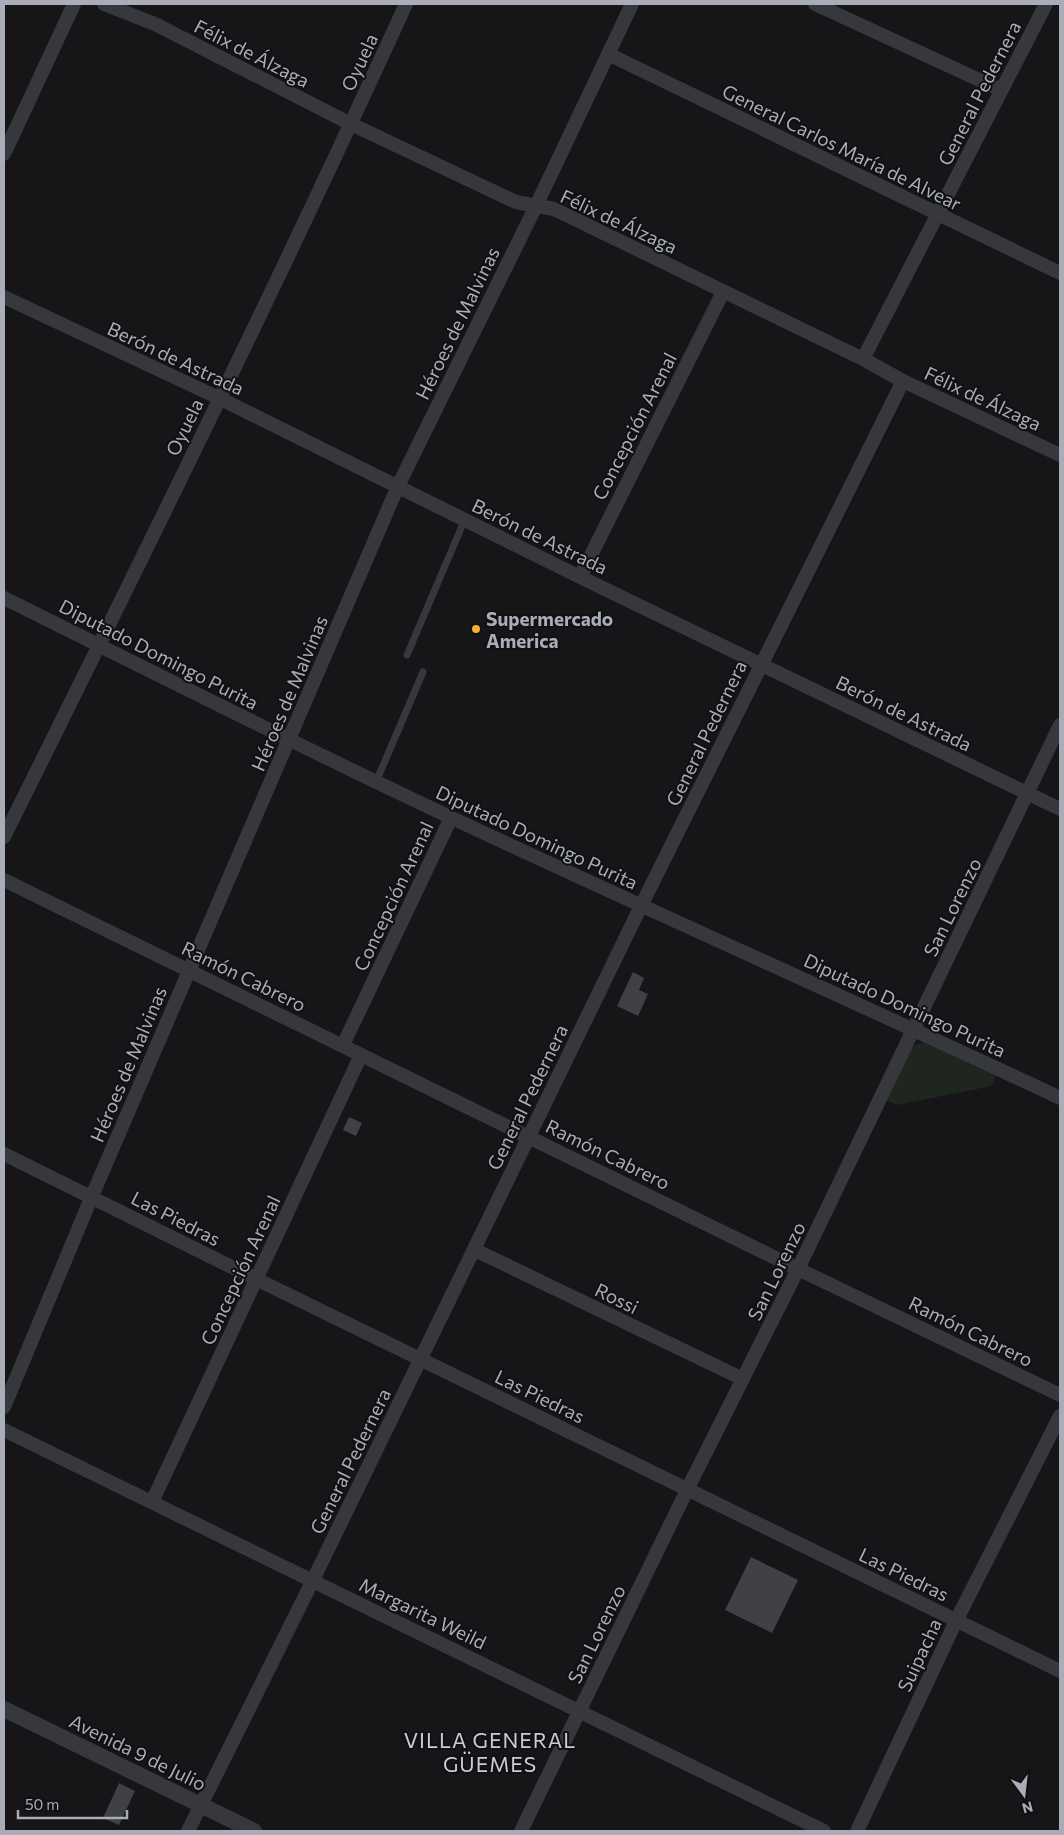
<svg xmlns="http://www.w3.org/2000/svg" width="1064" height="1835" font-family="Commissioner,sans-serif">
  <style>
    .green { fill: #1e261f }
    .building { fill: #404145 }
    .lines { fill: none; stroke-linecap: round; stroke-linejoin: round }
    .service { stroke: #37383d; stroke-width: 7 }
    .minor { stroke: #37383d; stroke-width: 14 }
    .tertiary { stroke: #37383d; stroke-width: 16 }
    .poi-dot { fill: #f2b134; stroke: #111113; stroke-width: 2 }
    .labels { text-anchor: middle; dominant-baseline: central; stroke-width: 4; stroke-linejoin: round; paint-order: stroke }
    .street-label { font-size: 19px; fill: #a8adb8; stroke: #111113 }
    .poi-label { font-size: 19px; font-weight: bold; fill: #a8adb8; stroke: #111113; text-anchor: start }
    .quarter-label { font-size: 21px; letter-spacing: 1px; fill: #c9ccd4; stroke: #111113 }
  </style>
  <rect width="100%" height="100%" fill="#161618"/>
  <!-- green -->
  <path class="green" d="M924 1042 996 1076 992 1086 897 1105 886 1100 909 1051 917 1044Z"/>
  <!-- building -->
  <path class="building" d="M633 972 644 978 639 990 648 994 638 1016 617 1006Z
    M349 1117 362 1123 356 1136 343 1130Z
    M751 1557 798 1580 772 1633 725 1610Z
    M119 1783 135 1791 119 1825 103 1818Z"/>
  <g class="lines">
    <!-- service -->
    <path class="service" d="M407 655 465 519
      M376 782 423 672"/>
    <!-- minor -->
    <path class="minor" d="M104 4 155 24 351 124 516 202 554 209 863 359 903 381 1060 455
      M815 4 1001 90
      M608 54 1060 273
      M4 154 74 4
      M4 297 219 398 580 577 1060 809
      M863 359 1046 4
      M580 577 723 292
      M4 598C153 672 301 747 452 818 654 913 859 1003 1060 1098
      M4 837C141 561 278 284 406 4
      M4 880 798 1269 1060 1395
      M343 1045 451 818
      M4 1154 256 1279 1060 1671
      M475 1250 743 1379
      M4 1407 92 1196 398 486 536 206 632 4
      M4 1430C278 1563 550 1698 824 1831
      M152 1502 361 1055
      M188 1831 313 1580 641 906 903 381
      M521 1831 688 1488 798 1269 1060 725
      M857 1831 956 1621 1060 1416"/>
    <!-- tertiary -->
    <path class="tertiary" d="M4 1709 254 1831"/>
  </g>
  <!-- markers -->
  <circle class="poi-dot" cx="476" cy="629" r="5"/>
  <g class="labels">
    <!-- street labels -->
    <g class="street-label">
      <text transform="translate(252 53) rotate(27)">Félix de Álzaga</text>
      <text transform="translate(359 62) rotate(-65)">Oyuela</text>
      <text transform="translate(979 93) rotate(-63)">General Pedernera</text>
      <text transform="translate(842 147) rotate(26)">General Carlos María de Alvear</text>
      <text transform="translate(619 221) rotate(25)">Félix de Álzaga</text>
      <text transform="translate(457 323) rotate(-64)">Héroes de Malvinas</text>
      <text transform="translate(176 358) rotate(25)">Berón de Astrada</text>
      <text transform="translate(983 398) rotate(25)">Félix de Álzaga</text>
      <text transform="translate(634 426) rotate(-63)">Concepción Arenal</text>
      <text transform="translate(184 427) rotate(-64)">Oyuela</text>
      <text transform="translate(540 536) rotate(26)">Berón de Astrada</text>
      <text transform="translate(159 654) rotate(27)">Diputado Domingo Purita</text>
      <text transform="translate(289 693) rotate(-67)">Héroes de Malvinas</text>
      <text transform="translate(904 713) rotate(26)">Berón de Astrada</text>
      <text transform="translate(706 733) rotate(-64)">General Pedernera</text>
      <text transform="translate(537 837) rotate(25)">Diputado Domingo Purita</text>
      <text transform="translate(393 896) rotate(-65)">Concepción Arenal</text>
      <text transform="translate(952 907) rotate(-64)">San Lorenzo</text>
      <text transform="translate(244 976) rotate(26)">Ramón Cabrero</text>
      <text transform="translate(905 1005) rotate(25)">Diputado Domingo Purita</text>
      <text transform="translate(128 1064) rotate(-67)">Héroes de Malvinas</text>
      <text transform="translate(527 1097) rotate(-64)">General Pedernera</text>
      <text transform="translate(608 1154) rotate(26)">Ramón Cabrero</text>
      <text transform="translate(176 1218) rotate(27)">Las Piedras</text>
      <text transform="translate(240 1270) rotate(-65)">Concepción Arenal</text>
      <text transform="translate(776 1271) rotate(-64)">San Lorenzo</text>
      <text transform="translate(617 1298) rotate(26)">Rossi</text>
      <text transform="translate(971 1331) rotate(26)">Ramón Cabrero</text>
      <text transform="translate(540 1396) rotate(26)">Las Piedras</text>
      <text transform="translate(350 1461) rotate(-64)">General Pedernera</text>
      <text transform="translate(904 1574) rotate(26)">Las Piedras</text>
      <text transform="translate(423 1613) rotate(26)">Margarita Weild</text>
      <text transform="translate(596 1634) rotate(-64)">San Lorenzo</text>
      <text transform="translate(919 1655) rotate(-65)">Suipacha</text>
      <text transform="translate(138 1752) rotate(26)">Avenida 9 de Julio</text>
    </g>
    <!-- poi labels -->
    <g class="poi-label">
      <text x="486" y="618">Supermercado<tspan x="486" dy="22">America</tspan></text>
    </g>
    <!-- quarter labels -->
    <g class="quarter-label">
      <text x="490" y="1739">VILLA GENERAL<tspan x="490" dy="24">GÜEMES</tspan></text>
    </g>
  </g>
  <!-- border -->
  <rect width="1064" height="1835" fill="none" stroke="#a8adb8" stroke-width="10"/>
  <!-- north arrow -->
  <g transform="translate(1024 1795) rotate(165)" stroke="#111113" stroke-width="4" paint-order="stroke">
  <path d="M0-4L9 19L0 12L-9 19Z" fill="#a8adb8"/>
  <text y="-8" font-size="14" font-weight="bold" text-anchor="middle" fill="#a8adb8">N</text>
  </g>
  <!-- scale -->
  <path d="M18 1810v8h109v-8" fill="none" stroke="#a8adb8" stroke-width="2.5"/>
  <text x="25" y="1810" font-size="15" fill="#a8adb8" stroke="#111113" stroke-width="4" paint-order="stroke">50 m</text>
</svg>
